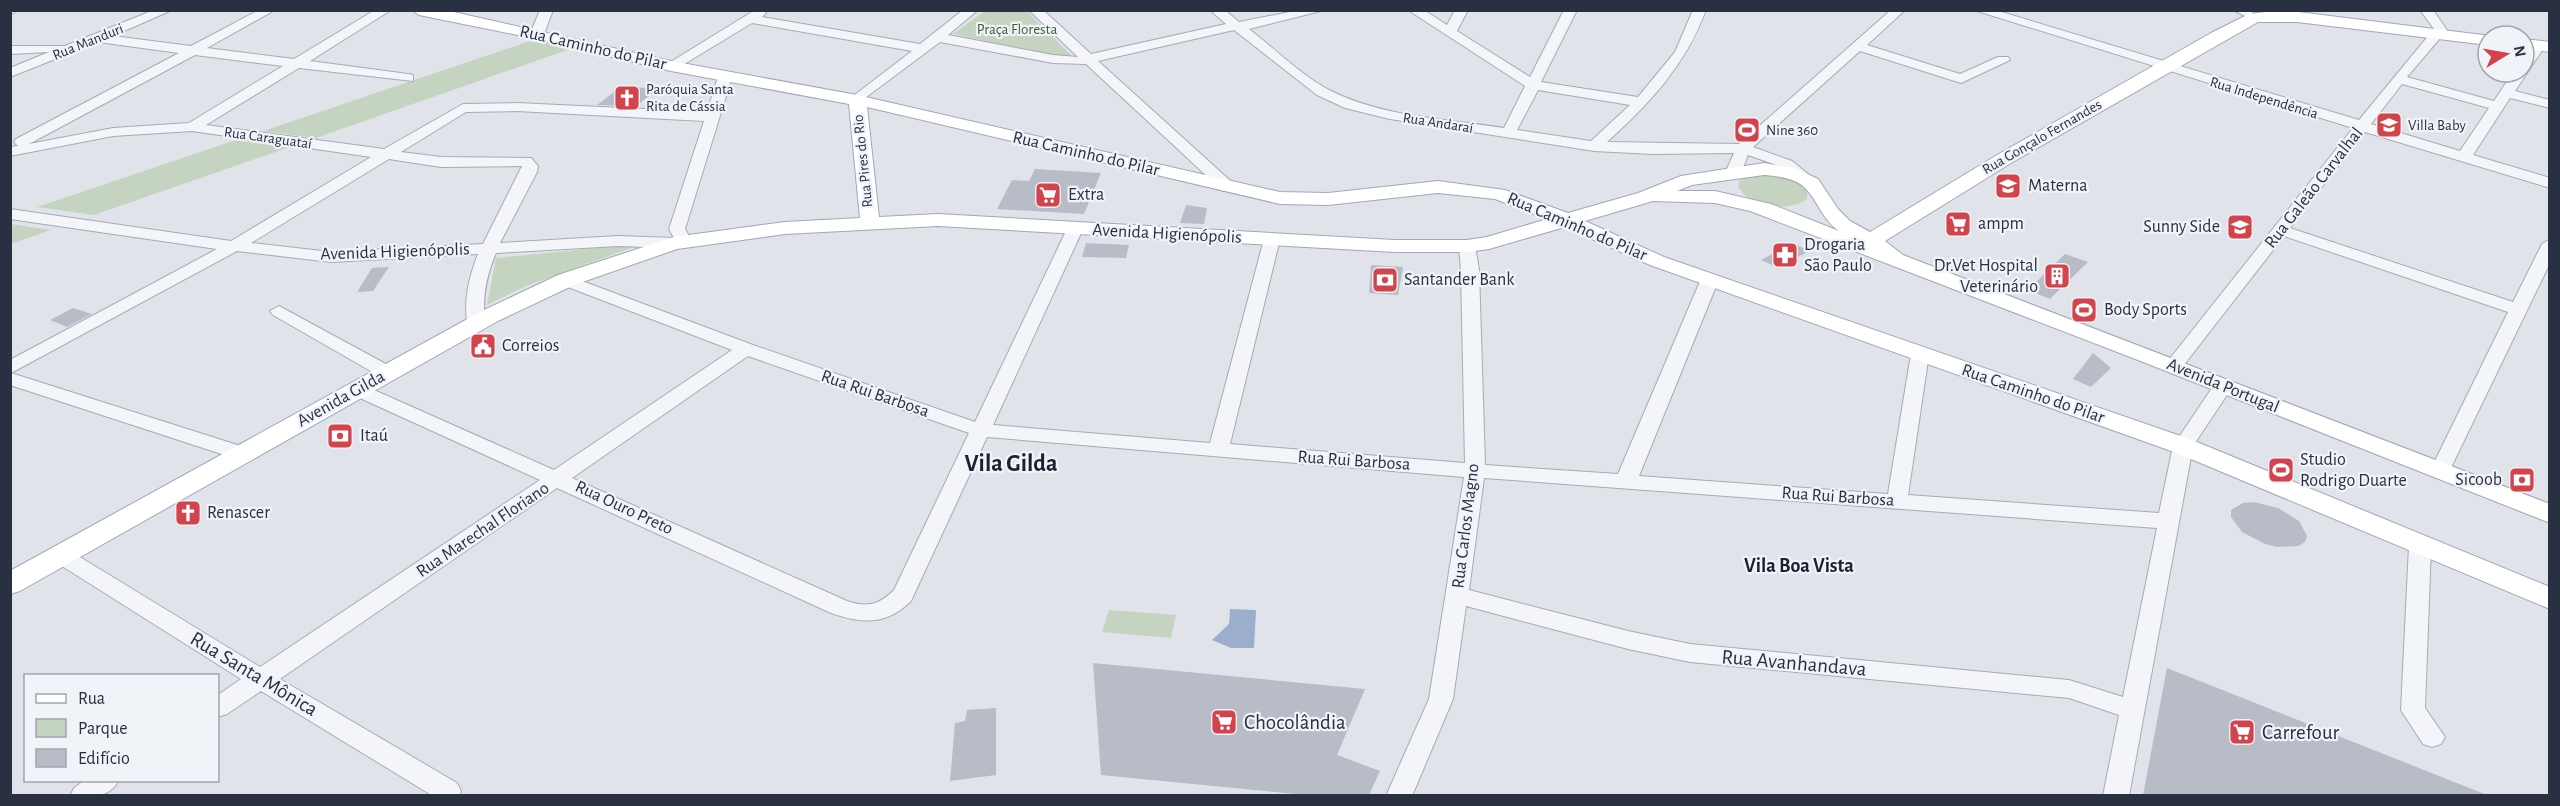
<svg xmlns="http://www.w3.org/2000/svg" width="2560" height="806" font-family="'Alegreya Sans',sans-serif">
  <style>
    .green { fill: #c5d4c1 }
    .water { fill: #9baecb }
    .building { fill: #b8bcc7 }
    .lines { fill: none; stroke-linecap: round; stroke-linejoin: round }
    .minor-casing { stroke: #a6aab4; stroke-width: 2 }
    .major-casing { stroke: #a0a7b6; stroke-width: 2 }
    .minor { fill: #f3f5f8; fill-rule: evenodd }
    .major { fill: #fff; fill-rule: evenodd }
    .labels { text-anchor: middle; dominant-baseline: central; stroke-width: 4.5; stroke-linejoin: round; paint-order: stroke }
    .far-park-label { font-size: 15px; fill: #3a5e35; stroke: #f0f3f7 }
    .far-street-label { font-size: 15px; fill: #293042; stroke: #f0f3f7 }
    .far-poi-label { font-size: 15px; fill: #293042; stroke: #f0f3f7; text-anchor: start }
    .street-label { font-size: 18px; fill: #293042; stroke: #f0f3f7 }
    .poi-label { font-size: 18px; fill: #293042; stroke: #f0f3f7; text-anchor: start }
    .neighbourhood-label { font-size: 20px; font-weight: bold; fill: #1b2133; stroke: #f0f3f7 }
    .near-street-label { font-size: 21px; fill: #293042; stroke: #f0f3f7 }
    .near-poi-label { font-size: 21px; fill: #293042; stroke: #f0f3f7; text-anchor: start }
    .district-label { font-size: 24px; font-weight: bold; fill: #1b2133; stroke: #f0f3f7 }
  </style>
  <rect width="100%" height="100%" fill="#e1e3ea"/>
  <!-- green -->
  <path class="green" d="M985 11H1027L1071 55 1058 57 953 34Z
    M536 39 573 48 316 138 263 131Z
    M236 140 290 147 94 215 37 207Z
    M1764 173 1796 180 1807 190V199C1790 213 1747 207 1738 186L1740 180Z
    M11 224 51 230 11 244Z
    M617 246 634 247 526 286 487 305 496 258Z
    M1109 610 1176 615 1171 638 1102 632Z"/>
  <!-- water -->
  <path class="water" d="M1230 609 1256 610 1254 648H1231L1212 640 1229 624Z"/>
  <!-- building -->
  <path class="building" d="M622 86 658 89 636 106 597 105Z
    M1035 169 1101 173 1084 214 997 209 1012 180 1029 181Z
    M1186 205 1207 208 1204 224 1180 223Z
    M1086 243 1129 245 1126 258 1082 257Z
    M1792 243 1810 251 1777 267 1761 260Z
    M2065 254 2088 262 2050 299 2028 290Z
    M1371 265 1403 267 1398 295 1369 293Z
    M389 267 373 291 357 292 372 268Z
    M73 308 92 314 67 327 50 320Z
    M2093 353 2111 368 2091 387 2073 379Z
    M2254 502 2278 508 2299 521 2307 536 2305 542 2299 546 2277 547 2265 544 2242 532 2231 517V510L2243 503Z
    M1093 663 1365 689 1337 755 1380 771 1369 795H1305L1101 775Z
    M2167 668 2487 795H2143Z
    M996 708V775L950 781 955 723 965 721 967 710Z"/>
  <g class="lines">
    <defs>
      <path id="minor" d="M10 10H19L10 15Z
        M154 10H172L113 36 191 46 259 10H275L207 48 294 59 375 10H391L310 61 408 74 413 75V81L299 68 206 125 384 149 463 104 517 103 707 112 718 77 720 74H730L732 77 685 229 692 241 690 245 674 248 618 246 496 253C486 276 482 298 485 323L476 328 467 323C464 298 469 277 478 254L331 262 237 251 11 373 250 449 253 454 250 459 243 461 10 385V360L217 249 10 219V209L231 241 371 157 192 131 113 136 10 156V147L18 146 14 142 16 139 179 53 98 42 10 77V68L49 52 10 54V46H65ZM195 55 283 66 189 123 113 128 29 144ZM517 111 704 121 669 229 674 238 618 236 500 243 537 172 538 166 531 158 441 157 401 152 466 112ZM389 159 441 167 522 166 483 244 331 252 251 243Z
        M540 10H553L544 34 537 38 530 34Z
        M755 10H765L766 13 762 17 920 44 963 10H978L948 35 1053 55 1078 57 1029 10H1043L1091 54 1226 24 1210 10H1225L1239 22 1300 10H1325L1249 29C1274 48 1302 76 1329 90 1382 117 1446 119 1504 128L1525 86 1408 10H1424L1447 25 1455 10H1468L1457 31 1530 77 1564 10H1577L1541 82 1638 97 1675 52 1693 10H1706C1685 66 1650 103 1607 142L1739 144 1891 10H1905L1867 45 1960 74 1998 57H2008L2010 60 1961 83 1860 51 1753 147 1792 161 1819 183 1811 188 1782 167 1748 155 1741 173 1733 178 1725 173 1734 153 1653 154 1594 151 1390 119 1345 108 1317 95 1234 30 1098 61 1235 185 1237 188 1235 191H1223L1086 64 1053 63 940 42 857 104 850 100 852 97 912 51 752 23 676 69H666L664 66ZM1538 90 1630 105 1591 141 1517 130Z
        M1974 10H1995L2359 120 2434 29 2420 10H2433L2447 30 2407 77 2494 101 2513 72H2524V57L2533 43H2543L2545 46 2515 91 2550 100V108L2510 98 2473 155 2550 178V188L2365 132 2290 228 2513 302 2542 244 2550 239V263L2447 476H2433L2430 471 2508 312 2284 236 2180 370H2166L2164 366 2353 128ZM2402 84 2489 108 2460 151 2371 124Z
        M2233 10H2252L2253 13 2247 17Z
        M1075 224 1083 229 993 425 1210 443 1264 239 1272 234 1280 239 1230 444 1465 463 1461 270 1459 246 1467 241 1475 246 1479 270 1485 465 1618 474 1701 279 1710 274 1719 279 1639 476 1888 494 1911 354 1920 348 1929 354 1908 495 2159 513 2173 446 2216 382H2230L2233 386 2193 446 2129 796H2103L2119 715 2069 698 1690 662 1628 649 1466 606 1453 699 1412 796H1386L1429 699 1464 477 987 437 911 601C887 625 862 624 831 613L557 488 280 679 457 783 461 791 459 796H433L261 691 227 714 218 717V695L241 679 54 561 51 556 54 551 62 548 70 551 260 667 540 480 351 394 348 390 351 386H365L554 470 732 350 560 284 557 280 560 276 566 275 753 345 975 422 1067 229ZM748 356 969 433 894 590C879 605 867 608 847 601L572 478ZM1484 478 2157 528 2123 697 2069 680 1690 644 1628 631 1469 590Z
        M279 306 395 369 397 373 395 377H381L273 315 270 311Z
        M2420 538 2428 541 2431 546 2425 708 2445 737 2441 744 2432 747 2423 744 2401 710 2409 546 2412 541Z
        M85 780H119C109 800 89 796 70 796L74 788Z"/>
      <path id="major" d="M412 10H445L671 61 857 95 1280 192 1328 193 1438 181 1505 190 1568 213 1638 193 1681 176 1764 163 1794 168 1818 179 1838 209 1850 221 1870 232 1997 155 2211 33 2249 14 2281 10 2491 36H2488V45L2297 22H2258L2011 163 1885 241 1903 255 2550 504V523L2138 360 1750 211 1715 203 1653 201 1585 221 1664 257 2192 440 2550 587V609L2174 452 1650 265 1565 227 1489 249 1467 252H1395L938 226 785 234 677 249 574 285 498 321 20 591 10 594V571L482 311 558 275 674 237 785 222 860 218 849 104 671 71 537 39 419 15ZM867 107 1280 204 1328 205 1438 193 1495 199 1547 219 1487 237 1467 240H1395L938 214 879 217ZM1764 175C1777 176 1794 178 1804 187 1818 200 1822 220 1839 231L1771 204 1715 191H1677L1692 185Z
        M2524 39 2550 42V52L2524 49Z"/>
    </defs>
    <!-- minor casing -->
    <use href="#minor" class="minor-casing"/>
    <!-- major casing -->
    <use href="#major" class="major-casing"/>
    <!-- minor -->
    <use href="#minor" class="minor"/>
    <!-- major -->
    <use href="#major" class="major"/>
  </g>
  <!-- icons -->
  <defs>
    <symbol id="church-square" viewBox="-11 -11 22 22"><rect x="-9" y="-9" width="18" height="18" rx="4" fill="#d2434c" stroke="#f0f3f7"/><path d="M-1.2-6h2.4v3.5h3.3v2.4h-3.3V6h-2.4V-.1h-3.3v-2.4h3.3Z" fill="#fff"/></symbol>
    <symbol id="school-square" viewBox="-11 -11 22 22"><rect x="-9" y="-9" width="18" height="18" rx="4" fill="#d2434c" stroke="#f0f3f7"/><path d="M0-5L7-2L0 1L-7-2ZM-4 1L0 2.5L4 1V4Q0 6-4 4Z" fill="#fff"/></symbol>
    <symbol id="stadium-square" viewBox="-11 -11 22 22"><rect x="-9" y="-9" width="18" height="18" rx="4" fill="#d2434c" stroke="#f0f3f7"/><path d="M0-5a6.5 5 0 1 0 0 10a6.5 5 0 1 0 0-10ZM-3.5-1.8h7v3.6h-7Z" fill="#fff"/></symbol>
    <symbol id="supermarket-square" viewBox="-11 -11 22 22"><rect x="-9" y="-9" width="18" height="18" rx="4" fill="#d2434c" stroke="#f0f3f7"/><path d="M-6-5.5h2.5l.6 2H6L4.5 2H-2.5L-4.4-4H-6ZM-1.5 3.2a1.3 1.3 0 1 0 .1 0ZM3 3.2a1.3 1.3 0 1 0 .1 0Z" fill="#fff"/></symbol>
    <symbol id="pharmacy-square" viewBox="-11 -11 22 22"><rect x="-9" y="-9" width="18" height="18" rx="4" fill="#d2434c" stroke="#f0f3f7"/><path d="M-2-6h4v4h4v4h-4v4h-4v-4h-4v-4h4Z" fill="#fff"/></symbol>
    <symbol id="building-square" viewBox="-11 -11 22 22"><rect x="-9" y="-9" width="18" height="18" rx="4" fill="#d2434c" stroke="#f0f3f7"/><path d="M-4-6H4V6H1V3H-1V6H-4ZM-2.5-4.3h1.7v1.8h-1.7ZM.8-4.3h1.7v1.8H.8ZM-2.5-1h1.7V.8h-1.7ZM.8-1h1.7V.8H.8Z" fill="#fff"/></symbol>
    <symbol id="bank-square" viewBox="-11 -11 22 22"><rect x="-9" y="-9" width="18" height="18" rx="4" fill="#d2434c" stroke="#f0f3f7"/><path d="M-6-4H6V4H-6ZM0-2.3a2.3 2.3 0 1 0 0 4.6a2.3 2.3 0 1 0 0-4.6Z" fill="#fff"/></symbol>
    <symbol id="civic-square" viewBox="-11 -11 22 22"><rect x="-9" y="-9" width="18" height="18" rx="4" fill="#d2434c" stroke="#f0f3f7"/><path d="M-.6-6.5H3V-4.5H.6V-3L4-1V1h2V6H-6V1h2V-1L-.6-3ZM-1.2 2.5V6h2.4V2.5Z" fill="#fff"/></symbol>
  </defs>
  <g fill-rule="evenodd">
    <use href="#church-square" x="612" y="83" width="30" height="30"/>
    <use href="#school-square" x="2374" y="110" width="30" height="30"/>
    <use href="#stadium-square" x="1732" y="115" width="30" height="30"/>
    <use href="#school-square" x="1993" y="171" width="30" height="30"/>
    <use href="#supermarket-square" x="1033" y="180" width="30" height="30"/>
    <use href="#supermarket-square" x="1943" y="209" width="30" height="30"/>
    <use href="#school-square" x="2225" y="212" width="30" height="30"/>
    <use href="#pharmacy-square" x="1770" y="240" width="30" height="30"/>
    <use href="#building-square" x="2042" y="261" width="30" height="30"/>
    <use href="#bank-square" x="1370" y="265" width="30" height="30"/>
    <use href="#stadium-square" x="2069" y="295" width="30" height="30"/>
    <use href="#civic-square" x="468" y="331" width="30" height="30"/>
    <use href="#bank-square" x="325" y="421" width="30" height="30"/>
    <use href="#stadium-square" x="2266" y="455" width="30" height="30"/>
    <use href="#bank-square" x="2507" y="465" width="30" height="30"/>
    <use href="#church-square" x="173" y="498" width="30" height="30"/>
    <use href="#supermarket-square" x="1209" y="707" width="30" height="30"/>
    <use href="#supermarket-square" x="2227" y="717" width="30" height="30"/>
  </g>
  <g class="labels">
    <!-- far-park labels -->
    <g class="far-park-label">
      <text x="1017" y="29">Praça Floresta</text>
    </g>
    <!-- far-street labels -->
    <g class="far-street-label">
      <text transform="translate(88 42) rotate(-22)">Rua Manduri</text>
      <text transform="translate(2264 98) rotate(17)">Rua Independência</text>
      <text transform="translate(1438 123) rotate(9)">Rua Andaraí</text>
      <text transform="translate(2042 137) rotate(-30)">Rua Gonçalo Fernandes</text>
      <text transform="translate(268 138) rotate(8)">Rua Caraguataí</text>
      <text transform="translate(863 161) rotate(-96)">Rua Pires do Rio</text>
    </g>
    <!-- far-poi labels -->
    <g class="far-poi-label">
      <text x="646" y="89">Paróquia Santa<tspan x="646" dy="17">Rita de Cássia</tspan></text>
      <text x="2408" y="125">Villa Baby</text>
      <text x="1766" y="130">Nine 360</text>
    </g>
    <!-- street labels -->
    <g class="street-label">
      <text transform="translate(593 48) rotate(13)">Rua Caminho do Pilar</text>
      <text transform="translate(1086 154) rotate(13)">Rua Caminho do Pilar</text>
      <text transform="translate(2314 188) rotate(-52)">Rua Galeão Carvalhal</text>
      <text transform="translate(1577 227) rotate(23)">Rua Caminho do Pilar</text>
      <text transform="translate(1167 234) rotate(3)">Avenida Higienópolis</text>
      <text transform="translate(395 252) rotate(-2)">Avenida Higienópolis</text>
      <text transform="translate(2223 386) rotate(22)">Avenida Portugal</text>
      <text transform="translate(875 394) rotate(19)">Rua Rui Barbosa</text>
      <text transform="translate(2033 394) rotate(19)">Rua Caminho do Pilar</text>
      <text transform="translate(341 399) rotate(-29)">Avenida Gilda</text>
      <text transform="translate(1354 461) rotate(4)">Rua Rui Barbosa</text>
      <text transform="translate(1838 497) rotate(4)">Rua Rui Barbosa</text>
      <text transform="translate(624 508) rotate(25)">Rua Ouro Preto</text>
      <text transform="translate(1466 526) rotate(-83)">Rua Carlos Magno</text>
      <text transform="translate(483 530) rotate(-34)">Rua Marechal Floriano</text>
    </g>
    <!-- poi labels -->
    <g class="poi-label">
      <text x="2028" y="186">Materna</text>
      <text x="1068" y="195">Extra</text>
      <text x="1978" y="224">ampm</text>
      <text x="2220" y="227" text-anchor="end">Sunny Side</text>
      <text x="1804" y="245">Drogaria<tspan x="1804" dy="21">São Paulo</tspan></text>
      <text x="2038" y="266" text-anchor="end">Dr.Vet Hospital<tspan x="2038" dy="21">Veterinário</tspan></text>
      <text x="1404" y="280">Santander Bank</text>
      <text x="2104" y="310">Body Sports</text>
      <text x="502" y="346">Correios</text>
      <text x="360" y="436">Itaú</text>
      <text x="2300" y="460">Studio<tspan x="2300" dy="21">Rodrigo Duarte</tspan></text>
      <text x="2502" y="480" text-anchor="end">Sicoob</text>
      <text x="207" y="513">Renascer</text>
    </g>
    <!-- neighbourhood labels -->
    <g class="neighbourhood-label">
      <text x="1799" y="566">Vila Boa Vista</text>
    </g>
    <!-- near-street labels -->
    <g class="near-street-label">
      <text transform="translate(1794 663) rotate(5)">Rua Avanhandava</text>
      <text transform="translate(254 674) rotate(31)">Rua Santa Mônica</text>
    </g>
    <!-- near-poi labels -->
    <g class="near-poi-label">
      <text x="1244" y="722">Chocolândia</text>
      <text x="2262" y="732">Carrefour</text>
    </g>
    <!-- district labels -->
    <g class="district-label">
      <text x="1011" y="464">Vila Gilda</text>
    </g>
  </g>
  <!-- border -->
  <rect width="2560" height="806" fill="none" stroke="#293042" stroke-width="24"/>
  <!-- legend -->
  <rect x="24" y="674" width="195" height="108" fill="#f0f3f7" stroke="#a0a5af" stroke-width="1.5"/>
  <rect x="36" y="694" width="30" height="9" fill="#ffffff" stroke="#a0a5af" stroke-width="1.5"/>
  <text x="78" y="704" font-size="18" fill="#293042">Rua</text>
  <rect x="36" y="719" width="30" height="18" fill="#c5d4c1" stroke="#a0a5af" stroke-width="1.5"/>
  <text x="78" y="734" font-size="18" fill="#293042">Parque</text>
  <rect x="36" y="749" width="30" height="18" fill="#b8bcc7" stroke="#a0a5af" stroke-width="1.5"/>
  <text x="78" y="764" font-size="18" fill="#293042">Edifício</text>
  <!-- north arrow -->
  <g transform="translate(2506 54) rotate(79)"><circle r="28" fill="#f0f3f7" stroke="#a0a5af" stroke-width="1.5"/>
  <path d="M0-4.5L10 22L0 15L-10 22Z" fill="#d2434c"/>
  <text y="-9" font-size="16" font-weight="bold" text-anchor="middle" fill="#293042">N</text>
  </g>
</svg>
